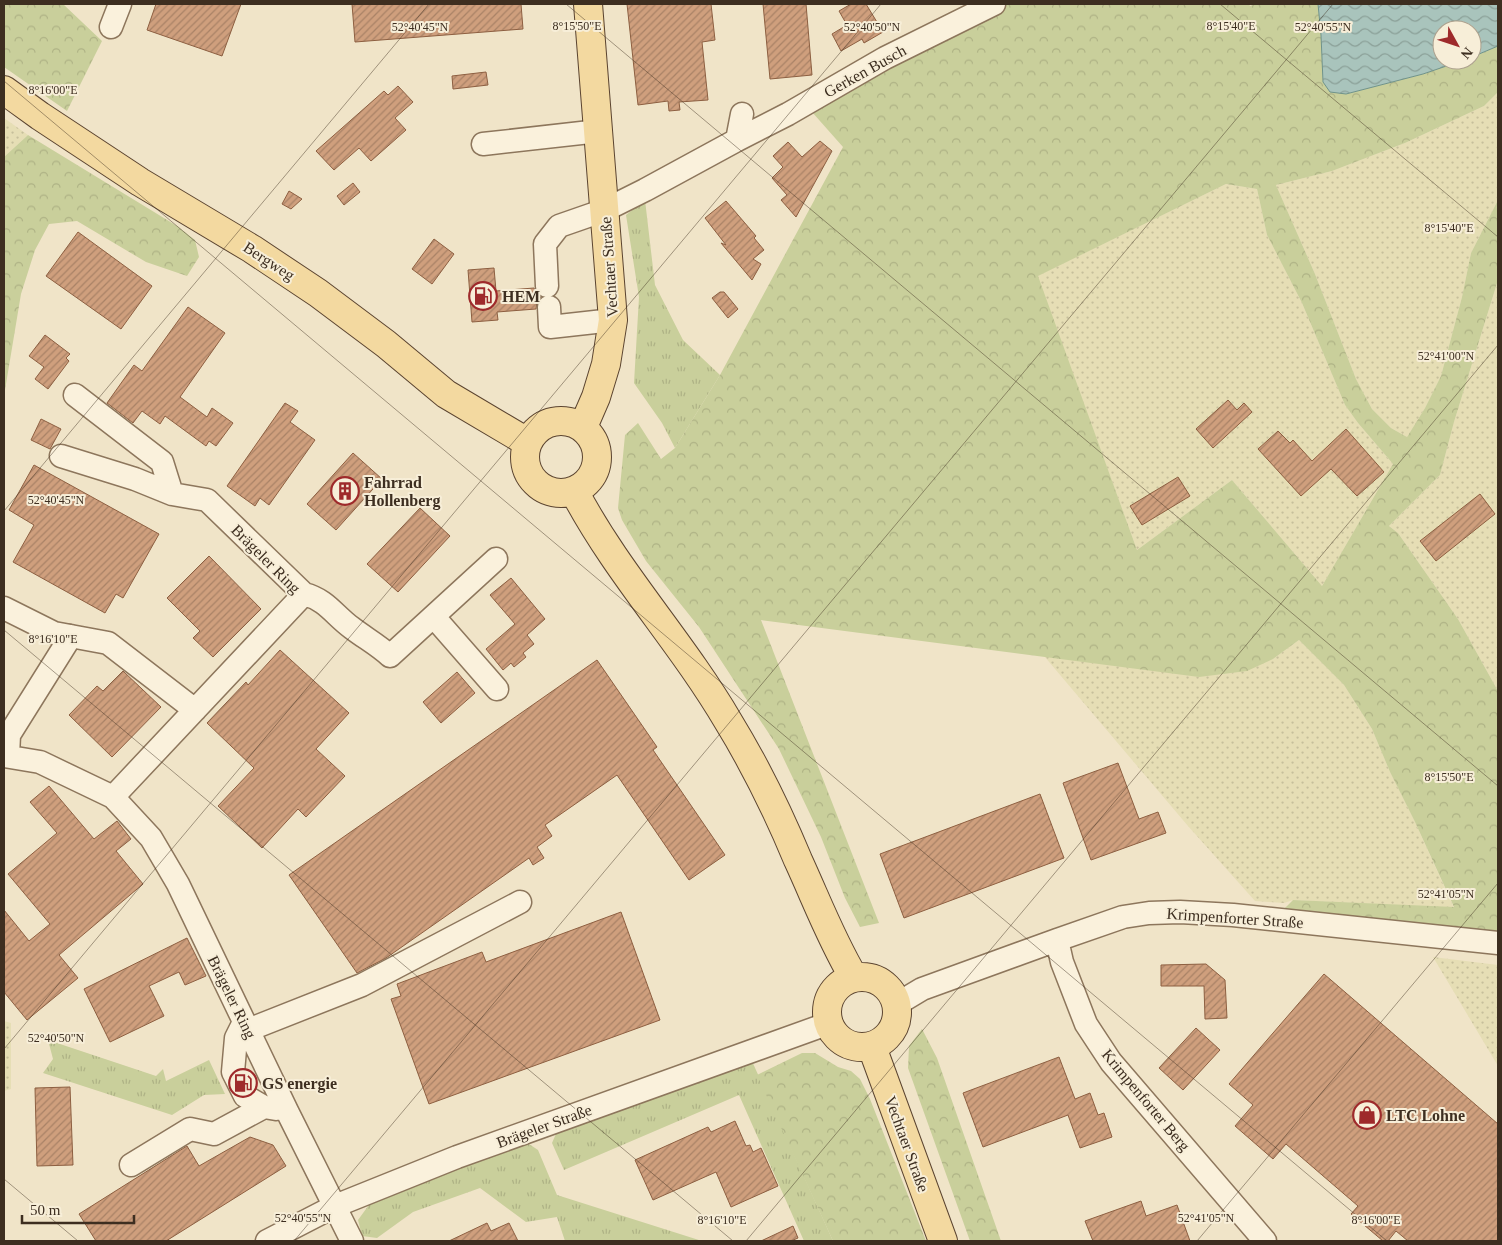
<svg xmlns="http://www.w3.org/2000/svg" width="1502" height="1245" font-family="'Times New Roman',serif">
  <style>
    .farmland { fill: url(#farmland-dots) }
    .grass { fill: url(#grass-tufts) }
    .forest { fill: url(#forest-crowns); fill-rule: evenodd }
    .water { fill: url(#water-waves); stroke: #6f938a }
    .building { fill: url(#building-hatch); stroke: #8d5f41 }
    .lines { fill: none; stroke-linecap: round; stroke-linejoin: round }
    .minor-casing { stroke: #8d765c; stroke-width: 25 }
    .major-casing { stroke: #5b4430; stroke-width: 30 }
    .minor { stroke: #faf1dc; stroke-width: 22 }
    .major { stroke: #f3d9a0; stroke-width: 28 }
    .ticks { fill: none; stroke: #3d2e20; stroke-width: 1; stroke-opacity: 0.45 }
    .labels { text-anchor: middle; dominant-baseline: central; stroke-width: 4; stroke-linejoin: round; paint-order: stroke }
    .street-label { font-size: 16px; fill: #3d2e20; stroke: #f7eed8 }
    .poi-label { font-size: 16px; font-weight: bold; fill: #3d2e20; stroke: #f7eed8; text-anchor: start }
    .ticks-label { font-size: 12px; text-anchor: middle; fill: #3d2e20; stroke: #f7eed8; stroke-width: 4; stroke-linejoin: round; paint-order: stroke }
  </style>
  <defs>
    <pattern id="farmland-dots" width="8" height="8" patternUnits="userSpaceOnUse" patternTransform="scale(1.25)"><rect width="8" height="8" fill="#e6deb5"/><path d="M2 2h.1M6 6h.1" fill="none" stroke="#c6bf9b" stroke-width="1.8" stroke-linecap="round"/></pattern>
    <pattern id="grass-tufts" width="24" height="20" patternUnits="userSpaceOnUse" patternTransform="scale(1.25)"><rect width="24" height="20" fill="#c9cf9b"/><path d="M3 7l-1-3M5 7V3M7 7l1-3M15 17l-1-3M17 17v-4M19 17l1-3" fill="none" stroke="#aeb285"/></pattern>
    <pattern id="forest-crowns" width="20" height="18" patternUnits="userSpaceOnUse" patternTransform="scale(1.25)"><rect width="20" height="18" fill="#c9cf9b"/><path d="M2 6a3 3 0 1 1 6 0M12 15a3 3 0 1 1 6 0" fill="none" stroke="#aeb285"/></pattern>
    <pattern id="water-waves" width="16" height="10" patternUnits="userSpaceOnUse" patternTransform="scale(1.25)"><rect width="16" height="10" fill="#a9c4bc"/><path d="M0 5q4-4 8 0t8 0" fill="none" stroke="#8ba098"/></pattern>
    <pattern id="building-hatch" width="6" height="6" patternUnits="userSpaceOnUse" patternTransform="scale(1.25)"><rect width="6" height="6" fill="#cf9f7d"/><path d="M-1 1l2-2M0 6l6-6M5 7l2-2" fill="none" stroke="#a98266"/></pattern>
  </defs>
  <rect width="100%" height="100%" fill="#f0e4c8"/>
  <!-- farmland -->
  <path class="farmland" d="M1498 92V200L1471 253 1462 297 1441 376 1425 408 1407 437 1391 428 1372 409 1356 379 1315 274 1276 185 1332 171 1405 143 1484 106Z
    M4 118 28 135 4 157Z
    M1226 184 1257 189 1267 235 1302 303 1345 405 1358 423 1393 464 1322 586 1232 480 1137 550 1037 276Z
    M1498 280V691L1458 619 1398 533 1389 526 1440 475 1454 422Z
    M1299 640 1344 685 1372 729 1390 772 1415 822 1454 908 1293 900 1284 903 1255 901 1188 826 1044 656 1195 676 1273 659Z
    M1433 957 1498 965V1066Z
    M4 1021 11 1023V1089L4 1091Z"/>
  <!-- grass -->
  <path class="grass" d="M645 200 655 285 683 340 720 375 675 448 662 423 634 383 639 297 626 215Z
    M48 1040 156 1076 163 1069 166 1081 209 1060 225 1094 204 1095 172 1115 43 1073 53 1059Z
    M751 1059 833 1241H804L739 1095 564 1170 552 1143 558 1129Z
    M526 1142 538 1150 557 1195 702 1241H565L557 1217 526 1222 480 1188 413 1212 377 1238 362 1236 358 1220 371 1202Z"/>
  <!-- forest -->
  <path class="forest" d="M4 4H63L102 41 67 111 4 67Z
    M980 4H1249L1250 6 1255 4H1318L1321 35 1323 82 1346 94 1423 74 1464 60H1472V57L1498 46V92L1484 106 1405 143 1332 171 1276 185 1315 274 1356 379 1372 409 1391 428 1407 437 1425 408 1441 376 1462 297 1471 253 1498 200V280L1454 422 1440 475 1389 526 1398 533 1458 619 1498 691V932L1284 909 1293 900 1454 907 1415 822 1390 772 1372 729 1344 685 1299 640 1273 659 1247 671 1199 677 761 620 879 923 860 927 845 898 821 837 779 749 699 627 646 561 622 520 618 508 625 435 638 423 661 459 675 448 720 375 843 147 812 112ZM1226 184 1257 189 1267 235 1302 303 1345 405 1358 423 1393 464 1322 586 1232 480 1137 550 1038 276Z
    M28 135 177 226 195 240 199 257 187 276 146 262 77 221 49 224 35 250 21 294 4 396V157Z
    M922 1029 937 1058 1001 1241H970L908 1068 909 1046Z
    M802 1053H815L838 1067 851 1071 860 1079 870 1099 926 1241H833L757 1075Z"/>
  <!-- water -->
  <path class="water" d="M1318 4H1498V46L1472 57V30H1442V60H1464L1423 74 1346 94 1330 92 1323 82 1321 35Z"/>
  <!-- building -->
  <path class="building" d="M156 4H241L222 56 147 30Z
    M352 4H521L523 29 355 42Z
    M627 4H711L715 40 702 42 708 100 679 102 680 110 669 111 668 101 638 105Z
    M763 4H806L812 75 770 79Z
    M851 4H866L883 32 864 43 862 39 841 51 832 34 847 25 839 11Z
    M486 72 488 85 453 89 452 76Z
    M398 86 413 102 395 118 406 130 371 161 359 148 334 170 316 151 384 91 388 95Z
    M820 141 832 151 796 217 781 200 787 195 772 178 783 167 773 156 788 142 802 157Z
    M353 183 360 192 344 205 337 196Z
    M289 191 302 199 291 209 282 204Z
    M726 201 756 236 754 238 764 250 753 259 761 264 752 280 721 243 726 245 705 218Z
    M78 232 152 286 121 329 46 276Z
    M434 239 454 254 432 284 412 269Z
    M494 268 496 291 534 288 536 293 541 297 537 301 536 309 497 312 498 320 472 322 468 270Z
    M720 292H724L738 309 728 318 712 298Z
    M188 307 225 333 180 397 207 417 212 408 233 423 216 446 209 441 206 446 165 416 160 424 142 411 133 423 107 403 134 365 142 371Z
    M45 335 70 354 66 358 69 361 48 389 35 379 44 367 29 356Z
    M1228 400 1237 410 1244 403 1252 412 1213 448 1196 429Z
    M285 403 298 411 290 422 315 440 269 505 260 498 255 506 227 486Z
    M41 419 61 429 50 449 31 440Z
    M1346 429 1384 472 1357 496 1331 469 1301 496 1258 449 1278 431 1290 443 1293 440 1312 461Z
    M353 453 382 479 336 530 307 504Z
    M34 465 159 534 123 598 116 594 105 613 13 562 34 525 9 510Z
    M1178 477 1190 496 1142 525 1130 506Z
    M1480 494 1495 514 1436 561 1420 541Z
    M420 508 450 536 398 592 367 564Z
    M209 556 261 609 213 657 193 638 200 631 167 598Z
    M511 578 545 619 527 635 534 644 523 653 526 657 514 667 511 663 503 670 486 649 515 624 490 595Z
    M280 650 349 713 316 749 345 776 306 817 298 809 262 848 218 806 254 768 207 723 246 682 248 685Z
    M597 660 657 747 653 750 725 855 689 880 617 775 545 825 552 836 537 847 544 858 533 865 529 858 386 958 357 973 289 875Z
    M123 671 161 707 112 757 69 715 97 686 103 691Z
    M457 672 475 693 441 723 423 702Z
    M1118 763 1139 819 1158 812 1166 833 1091 860 1063 783Z
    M49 786 94 839 117 821 131 839 116 851 143 884 59 955 78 978 27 1020 4 992V910L29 941 50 924 8 874 57 833 30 802Z
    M1040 794 1064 858 904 918 880 854Z
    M621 912 660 1020 429 1104 391 999 401 996 397 984 482 952 486 962Z
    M187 938 206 976 185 985 179 972 149 986 164 1016 110 1042 84 989Z
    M1206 964 1225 980 1227 1018 1205 1019 1204 986H1161V965Z
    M1324 974 1498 1124V1241H1408L1396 1231 1388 1241H1383L1351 1214 1358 1206 1286 1144 1273 1159 1235 1126 1253 1105 1229 1084Z
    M1196 1028 1220 1050 1183 1090 1159 1068Z
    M1059 1057 1075 1099 1090 1093 1098 1115 1104 1113 1112 1137 1080 1148 1068 1115 983 1147 963 1093Z
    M70 1087 73 1165 37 1166 35 1088Z
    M735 1121 746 1146 750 1145 753 1152 761 1148 778 1186 731 1207 716 1172 653 1200 635 1160 708 1127 711 1132Z
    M250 1137 273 1145 286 1166 166 1241H96L79 1214 187 1146 199 1166Z
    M1141 1201 1146 1216 1177 1205 1190 1241H1093L1085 1221Z
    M487 1223 491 1231 509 1223 518 1241H449Z
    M793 1226 798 1238 791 1241H761Z"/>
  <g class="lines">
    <defs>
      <path id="minor" d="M111 27 120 4
        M737 140 788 114 885 58 994 4
        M483 144 599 131
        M547 286 545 244 559 226 605 210 645 190 737 140 742 114
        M549 307 550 327 613 320
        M75 395 162 462 172 494
        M61 456 135 479 172 494 207 500 304 594 113 797 151 838 178 884 287 1111 352 1241
        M304 594C327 600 334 615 352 628 365 638 378 645 390 656L496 559
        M4 608 54 633 108 643 195 710
        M434 617 497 689
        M4 756 40 762 113 797
        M8 756 9 735 71 636
        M1057 940 1062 962 1086 1024 1111 1062 1265 1241
        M897 1004 922 989 1057 940 1123 917 1149 913 1180 912 1233 915 1498 943
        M244 1022 236 1038 233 1072 245 1096 264 1107 276 1109
        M248 1030 362 985 520 902
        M131 1165 190 1129 214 1134 264 1107
        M267 1241 335 1206 457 1157 827 1024"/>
      <path id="major" d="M4 90 40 116 140 182 252 249 318 293 386 344 446 394 527 442
        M525 457a36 36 0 1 1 72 0a36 36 0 1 1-72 0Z
        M583 427 596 397 606 364 613 320 588 4
        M574 491C617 573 681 641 728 721 755 765 778 812 798 860 816 899 831 939 853 976
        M827 1012a35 35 0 1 1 70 0a35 35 0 1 1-70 0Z
        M872 1047 943 1241"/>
    </defs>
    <!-- minor casing -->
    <use href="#minor" class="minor-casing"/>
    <!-- major casing -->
    <use href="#major" class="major-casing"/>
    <!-- minor -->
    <use href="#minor" class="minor"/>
    <!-- major -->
    <use href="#major" class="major"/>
  </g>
  <!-- ticks -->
  <path class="ticks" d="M566 4 1498 786M1220 4 1498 237M4 81 1387 1241M4 511 429 4M4 630 733 1241M4 1049 881 4M4 1179 78 1241M294 1241 1333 4M746 1241 1498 345M1197 1241 1498 883"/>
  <!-- icons -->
  <defs>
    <symbol id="fuel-ring" viewBox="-11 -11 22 22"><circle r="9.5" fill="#f7eed8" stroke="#9e2a2b" stroke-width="1.5"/><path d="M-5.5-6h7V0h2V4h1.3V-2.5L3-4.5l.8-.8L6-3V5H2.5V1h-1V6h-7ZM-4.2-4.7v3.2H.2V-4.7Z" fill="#9e2a2b"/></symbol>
    <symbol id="building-ring" viewBox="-11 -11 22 22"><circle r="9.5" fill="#f7eed8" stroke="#9e2a2b" stroke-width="1.5"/><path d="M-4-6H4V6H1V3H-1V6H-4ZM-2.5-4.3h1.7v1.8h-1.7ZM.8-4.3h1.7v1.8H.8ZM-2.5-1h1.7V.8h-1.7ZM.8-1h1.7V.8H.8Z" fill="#9e2a2b"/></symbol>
    <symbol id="shop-ring" viewBox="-11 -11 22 22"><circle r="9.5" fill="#f7eed8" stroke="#9e2a2b" stroke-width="1.5"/><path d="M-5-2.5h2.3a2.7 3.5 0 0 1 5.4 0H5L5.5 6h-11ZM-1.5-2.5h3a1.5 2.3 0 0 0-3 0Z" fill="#9e2a2b"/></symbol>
  </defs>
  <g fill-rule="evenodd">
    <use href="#fuel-ring" x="467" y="280" width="32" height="32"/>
    <use href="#building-ring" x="329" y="475" width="32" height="32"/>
    <use href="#fuel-ring" x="227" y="1067" width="32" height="32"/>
    <use href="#shop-ring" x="1351" y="1099" width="32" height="32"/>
  </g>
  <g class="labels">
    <!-- street labels -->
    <g class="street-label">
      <text transform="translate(865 71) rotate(-29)">Gerken Busch</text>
      <text transform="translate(269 261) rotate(33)">Bergweg</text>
      <text transform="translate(609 267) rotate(-94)">Vechtaer Straße</text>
      <text transform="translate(266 559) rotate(45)">Brägeler Ring</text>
      <text transform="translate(1235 918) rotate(4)">Krimpenforter Straße</text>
      <text transform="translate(232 997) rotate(64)">Brägeler Ring</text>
      <text transform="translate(1146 1100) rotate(50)">Krimpenforter Berg</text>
      <text transform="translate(544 1126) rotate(-20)">Brägeler Straße</text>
      <text transform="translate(907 1144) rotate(70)">Vechtaer Straße</text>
    </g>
    <!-- poi labels -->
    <g class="poi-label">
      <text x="502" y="296">HEM</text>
      <text x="364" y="482">Fahrrad<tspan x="364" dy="18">Hollenberg</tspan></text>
      <text x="262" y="1083">GS energie</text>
      <text x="1386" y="1115">LTC Lohne</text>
    </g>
  </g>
  <g class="ticks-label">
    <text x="577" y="30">8°15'50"E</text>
    <text x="1231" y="30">8°15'40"E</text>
    <text x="420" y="31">52°40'45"N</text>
    <text x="872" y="31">52°40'50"N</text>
    <text x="1323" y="31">52°40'55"N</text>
    <text x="53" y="94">8°16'00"E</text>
    <text x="1449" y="232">8°15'40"E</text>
    <text x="1446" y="360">52°41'00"N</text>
    <text x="56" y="504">52°40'45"N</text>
    <text x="53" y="643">8°16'10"E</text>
    <text x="1449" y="781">8°15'50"E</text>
    <text x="1446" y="898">52°41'05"N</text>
    <text x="56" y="1042">52°40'50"N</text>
    <text x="303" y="1222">52°40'55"N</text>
    <text x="1206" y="1222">52°41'05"N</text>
    <text x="722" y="1224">8°16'10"E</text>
    <text x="1376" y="1224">8°16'00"E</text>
  </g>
  <!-- border -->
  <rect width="1502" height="1245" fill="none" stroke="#3d2e20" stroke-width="10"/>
  <!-- north arrow -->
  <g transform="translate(1457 45) rotate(130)"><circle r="24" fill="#f7eed8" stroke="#ada18e"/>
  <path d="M0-4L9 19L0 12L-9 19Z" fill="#9e2a2b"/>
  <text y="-8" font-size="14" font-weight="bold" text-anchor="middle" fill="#3d2e20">N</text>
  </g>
  <!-- scale -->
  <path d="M22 1215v8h112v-8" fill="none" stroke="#3d2e20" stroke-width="2.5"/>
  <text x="30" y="1215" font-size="15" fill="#3d2e20" stroke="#f7eed8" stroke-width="4" paint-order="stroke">50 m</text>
</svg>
